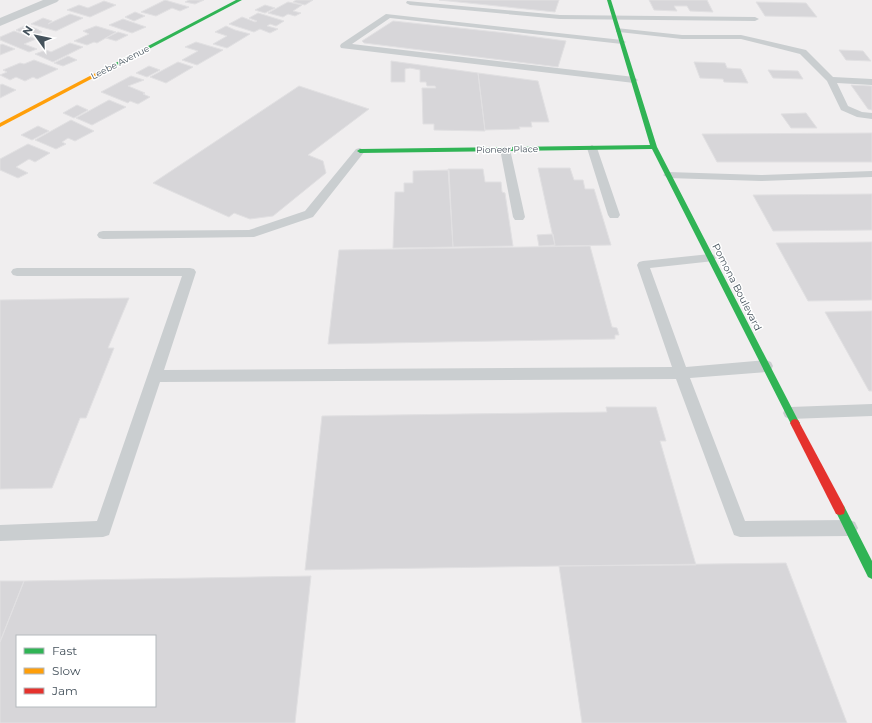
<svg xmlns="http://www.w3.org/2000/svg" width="872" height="723" font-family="Montserrat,sans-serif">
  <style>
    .building { fill: #d7d6d9; stroke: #e1e0e2; fill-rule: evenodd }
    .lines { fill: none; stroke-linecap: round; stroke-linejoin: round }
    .lane { fill: #caced0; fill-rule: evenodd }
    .street { fill: #caced0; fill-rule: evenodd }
    .fast { fill: #30b455; fill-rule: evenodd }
    .slow { fill: #ff9f0a; fill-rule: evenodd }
    .jam { fill: #e5322d; fill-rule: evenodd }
    .labels { text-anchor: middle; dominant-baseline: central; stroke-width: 3; stroke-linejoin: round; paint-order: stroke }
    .far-street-label { font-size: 9px; fill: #45525c; stroke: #fff }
    .street-label { font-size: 10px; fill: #45525c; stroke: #fff }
  </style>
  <rect width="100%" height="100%" fill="#f0eeef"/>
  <!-- building -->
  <path class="building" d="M165 0 189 7 180 11 172 8 156 16 141 12Z
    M189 0H204L195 4 185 2Z
    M296 0H313L305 5 293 2Z
    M439 0H559L555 12Z
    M649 0H707L713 12 690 11 687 6H674L677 11 654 10Z
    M104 1 116 5 90 17 67 10 79 5 88 8Z
    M288 2 302 5 293 11 301 13 295 16 288 14 283 17 268 13Z
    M756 2 806 3 817 17 765 16Z
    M265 5 275 8 265 13 255 10Z
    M135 12 145 16 134 21 125 17Z
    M258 13 284 21 276 26 270 24 267 26 278 29 270 33 260 29 254 32 229 24 242 17 255 22 257 21 249 18Z
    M70 14 83 18 56 31 31 24 43 18 52 21 48 24Z
    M123 19 146 27 132 33 109 25Z
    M393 21 506 33 566 41 558 67 364 43 362 41Z
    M26 25 37 29 42 32 36 35 29 32 25 34 16 30Z
    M96 26 116 32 97 43 94 42 87 45 74 41 89 34 83 31Z
    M226 26 235 30 250 34 227 48 213 44 227 36 215 32Z
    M14 31 36 39 24 44 37 49 29 52 0 40V37Z
    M118 32 128 35 116 41 106 38Z
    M196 42 223 50 197 65 182 60 198 51 185 47Z
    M70 43 83 47 53 62 35 54 46 50 51 52Z
    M2 44 15 49 0 55V45Z
    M839 50 863 51 871 61 846 60Z
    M68 56 77 60 63 66 54 63Z
    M34 60 58 69 37 79 33 77 25 81 16 77 10 80 0 75 7 72 3 70 20 63 24 64Z
    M391 61 478 73 485 131 434 130V124H423L422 88H436L435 86H427L426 82H420V70L410 68 405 69V82H391Z
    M178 62 193 67 166 83 150 77Z
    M694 62 725 63 727 68 741 69 748 83 724 82 723 79 700 78Z
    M149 66 160 70 147 77 136 73Z
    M768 70 798 71 803 79 773 78Z
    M478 73 538 81 549 122H531L532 127H519L520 129 485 130Z
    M131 76 144 80 128 86 145 93 143 94 150 97 138 104 130 101 128 103 101 92Z
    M2 84 16 90 0 98V85Z
    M851 85 872 86V110L868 109Z
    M299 86 369 109 308 155 323 161 326 173 273 216 250 219 234 213 229 217 153 183Z
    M109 100 126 107 92 125 76 118Z
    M77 105 88 110 74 118 63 113Z
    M806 113 817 128H791L781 114Z
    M71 120 94 131 75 141 68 138 62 142 66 144 56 149 35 140Z
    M38 126 49 131 32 140 21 135Z
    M872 133V162H717L702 134Z
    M28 144 50 153 35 162 29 159 16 167 28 173 18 178 0 170V159Z
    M538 168H570L574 180H583L585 189H594L611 245 555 246Z
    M448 169H483L485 182H501L502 192 505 193 513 246 453 247Z
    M449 170 453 247 393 248 395 192H404V183H413V171Z
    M872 194V230L773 231 753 195Z
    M553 234 555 245 539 246 537 235Z
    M872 242V300L808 301 776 243Z
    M590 246 612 327 617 328 619 335H615V339L328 344 339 250Z
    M129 298 108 348H114L86 418H80L52 488 0 489V300Z
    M872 311V391H869L825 312Z
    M606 407H656L666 441H660L696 565 559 566 305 570 322 416 607 412Z
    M786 563 847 723H582L559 566Z
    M311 576 295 723H0V642L24 581ZM17 636H155V706H17Z
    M0 581H24L0 642Z"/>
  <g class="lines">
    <!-- lane -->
    <path class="lane" d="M407 1 560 15 755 17 759 19 755 21 560 19 410 5 406 3Z
      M386 14 622 40 626 42 622 44 390 18 352 44 634 77 638 80 634 83 341 48 340 46 341 44Z
      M616 28 682 35H741L806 50 833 77 872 79V85L837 83 848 106 862 112 872 113V119L857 117 841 110 827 81 800 54 741 39H682L619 32H616Z
      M592 145 597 148 620 215 618 218H610L608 215 587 148Z
      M505 146 510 149 525 217 523 220H515L513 217 500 149Z
      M360 148 365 151 313 217 254 237 103 239 99 238 97 235 99 232 103 231 249 230 305 211 356 149Z
      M872 171V177L761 181 668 178 663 175 668 172 761 175Z
      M710 254 714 255 716 258 714 261 650 268 686 367 766 360 771 362 773 366 771 370 766 372 690 378 745 521 849 520 855 522 858 528 855 534 849 536 740 537 734 535 676 379 160 382 109 535 103 537 0 541V525L97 521 182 276H17L13 275 11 272 13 269 17 268H190L194 269 196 272 164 370 672 367 637 265 639 262 643 261Z
      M872 404V416L790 419 785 417 783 413 785 409 790 407Z"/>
    <!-- street -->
    <path class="street" d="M43 0H59L57 2 0 26V18Z"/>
    <!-- fast -->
    <path class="fast" d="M236 0H242L111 69 106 68Z
      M607 0H611L657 147 798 420 800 423 798 426 795 427 792 426 652 149 360 153 357 151 360 149 650 145Z
      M840 505 844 506 872 561V579L868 577 835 510 836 506Z"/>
    <!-- slow -->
    <path class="slow" d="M107 67 112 68 0 127V123Z"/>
    <!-- jam -->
    <path class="jam" d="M795 419 798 420 844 506 845 510 844 514 840 515 836 514 790 423 792 420Z"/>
  </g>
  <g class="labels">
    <!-- far-street labels -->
    <g class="far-street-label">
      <text transform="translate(120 62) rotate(-27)">Leebe Avenue</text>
      <text transform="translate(507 149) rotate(-1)">Pioneer Place</text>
    </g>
    <!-- street labels -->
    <g class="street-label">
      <text transform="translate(737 287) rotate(63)">Pomona Boulevard</text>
    </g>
  </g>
  <!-- legend -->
  <rect x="16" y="635" width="140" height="72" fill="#ffffff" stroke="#b5babe"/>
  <rect x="24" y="648" width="20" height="6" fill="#30b455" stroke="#b5babe"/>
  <text x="52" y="655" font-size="12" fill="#45525c">Fast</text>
  <rect x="24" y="668" width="20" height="6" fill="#ff9f0a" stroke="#b5babe"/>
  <text x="52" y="675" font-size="12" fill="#45525c">Slow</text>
  <rect x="24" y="688" width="20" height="6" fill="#e5322d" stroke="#b5babe"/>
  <text x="52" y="695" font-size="12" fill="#45525c">Jam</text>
  <!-- north arrow -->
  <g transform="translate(36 36) rotate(303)" stroke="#ffffff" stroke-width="3" paint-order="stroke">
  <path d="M0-3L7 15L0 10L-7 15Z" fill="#45525c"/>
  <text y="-6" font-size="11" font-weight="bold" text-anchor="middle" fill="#45525c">N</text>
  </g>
</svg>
